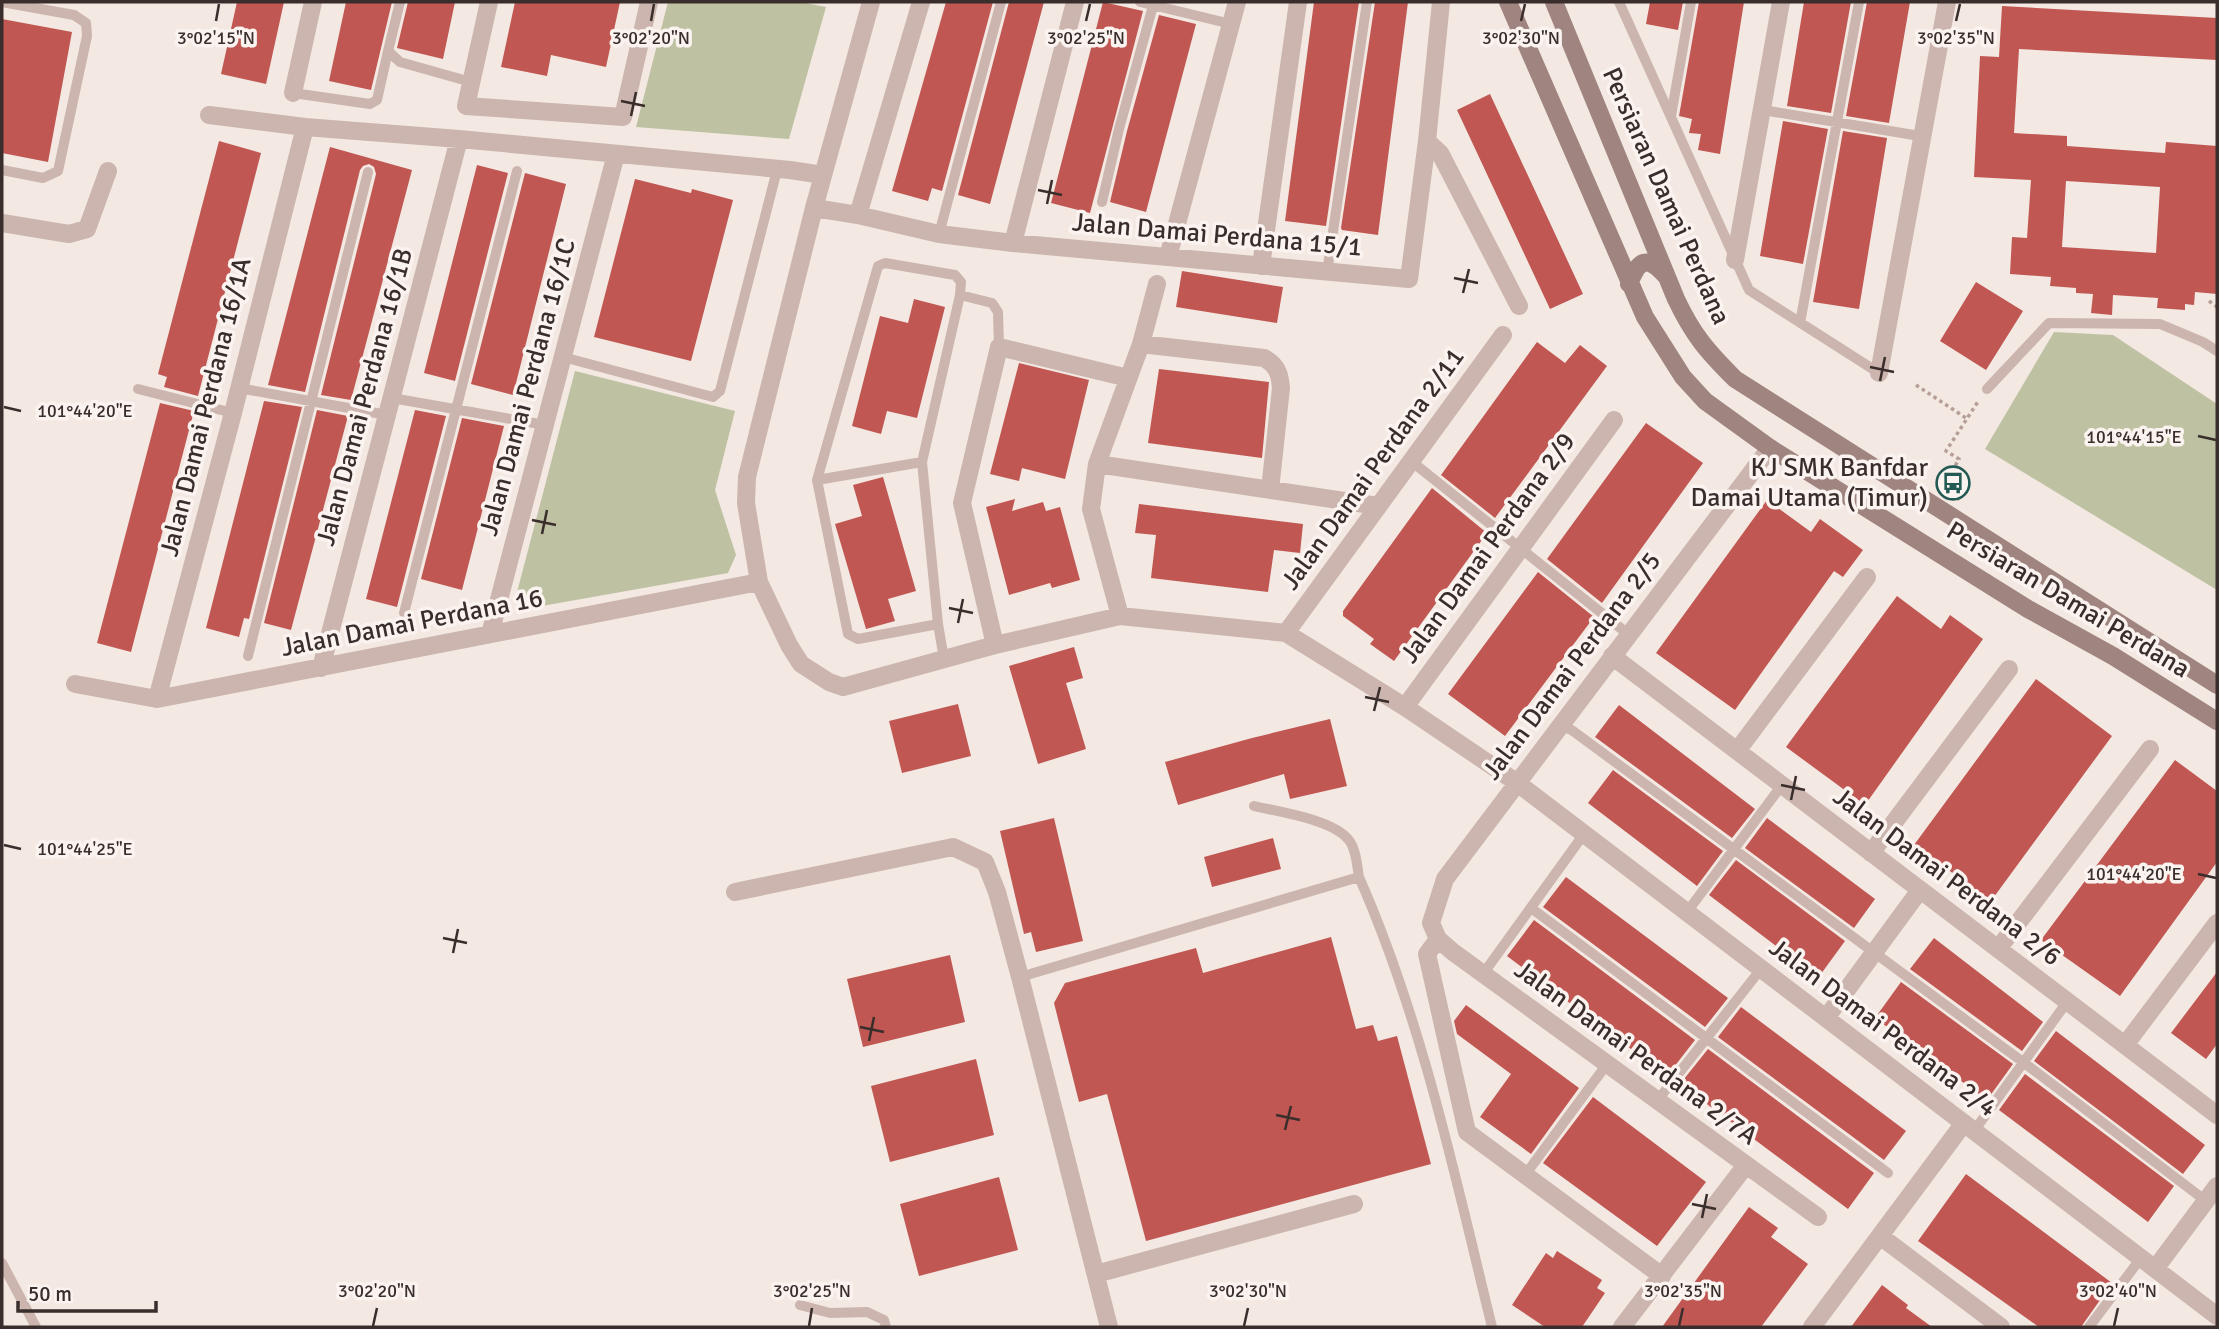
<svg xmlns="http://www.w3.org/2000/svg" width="2219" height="1329" font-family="Signika,sans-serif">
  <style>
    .green { fill: #bec2a2 }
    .building { fill: #c15752; fill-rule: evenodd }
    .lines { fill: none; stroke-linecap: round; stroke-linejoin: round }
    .path { stroke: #b79f98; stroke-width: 3.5; stroke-dasharray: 3.5 3.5; stroke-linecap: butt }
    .lane { stroke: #cbb5ae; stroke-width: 10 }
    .street { stroke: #cbb5ae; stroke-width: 18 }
    .secondary { stroke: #9f847f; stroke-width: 18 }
    .ticks { fill: none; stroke: #3a2e2c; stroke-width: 2.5 }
    .labels { text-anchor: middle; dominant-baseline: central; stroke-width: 7; stroke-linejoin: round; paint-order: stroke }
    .street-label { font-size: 26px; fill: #3a2e2c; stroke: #faf3ef }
    .poi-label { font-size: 26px; fill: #3a2e2c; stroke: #faf3ef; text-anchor: end }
    .ticks-label { font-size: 18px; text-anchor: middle; fill: #3a2e2c; stroke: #faf3ef; stroke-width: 7; stroke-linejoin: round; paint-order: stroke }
  </style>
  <rect width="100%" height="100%" fill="#f3e8e2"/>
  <!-- green -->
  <path class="green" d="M668 2H801L826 7 789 139 636 127Z
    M2054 332 2113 335 2217 404V590L1985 449Z
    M575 371 735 411 715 490 736 555 728 573 525 609 516 596Z"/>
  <!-- building -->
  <path class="building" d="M237 2H284L266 84 221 74Z
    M346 2H392L371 90 329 81Z
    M408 2H455L443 59 397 48Z
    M515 2H620L606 67 551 55 547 76 501 67Z
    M946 2H993L942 191 932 188 928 201 892 191Z
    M1009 2H1044L990 204 958 195Z
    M1103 2 1143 11 1090 213 1051 203Z
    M1314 2H1359L1326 226 1285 221Z
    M1375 2H1408L1378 235 1342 230 1341 228Z
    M1650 2H1683L1678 30 1646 24Z
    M1699 2H1744L1720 154 1698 150 1701 134 1689 133 1692 119 1679 116Z
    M1804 2H1851L1831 113 1787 106Z
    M1867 2H1910L1889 123 1846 116Z
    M2002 6 2217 18V60L2019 49 2014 133 2067 136V146L2165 153 2166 142 2217 146V294L2195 292 2194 305 2185 304V310L2157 308 2158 298 2113 295 2112 315 2091 313 2093 294 2076 293V288L2050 286 2051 277 2010 274 2012 237 2027 238 2031 180 1974 177 1980 56 1999 57ZM2066 181 2160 187 2156 253 2062 247Z
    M1159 15 1196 24 1146 212 1110 202 1127 131Z
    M2 19 72 32 48 162 2 153Z
    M1490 94 1583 294 1550 309 1457 110Z
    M1783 121 1828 129 1803 264 1760 256Z
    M1843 131 1887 138 1859 309 1813 302Z
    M219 141 261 153 198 396 164 387 167 377 158 374Z
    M330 147 412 170 351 400 321 395 376 174 374 167 369 164 363 166 360 170 305 392 268 385Z
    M477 165 508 173 455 381 424 373Z
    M525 173 566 184 513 395 471 384Z
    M635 179 691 193 692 189 733 200 691 361 594 337Z
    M1182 271 1283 287 1277 323 1176 307Z
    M1976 282 2023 311 1986 370 1940 341Z
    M914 299 945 307 917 418 887 411 881 434 852 426 880 316 908 323Z
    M1537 342 1565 363 1580 345 1607 366 1495 518 1441 475Z
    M1019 363 1089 380 1065 479 1022 468 1019 481 990 474Z
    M1159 369 1269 382 1262 458 1148 443Z
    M264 401 302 407 249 619 244 618 239 637 206 628Z
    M160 403 194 411 131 652 97 643Z
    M317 410 348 416 291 630 264 623Z
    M415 410 446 416 397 607 366 599Z
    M462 418 504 426 462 590 421 579Z
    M1646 423 1703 463 1602 603 1547 559Z
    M883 477 916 591 888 599 895 621 866 629 835 524 862 516 853 485Z
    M1432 488 1487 533 1394 661 1370 644 1374 639 1343 616V611Z
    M1015 499 1012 511 1043 502 1046 511 1060 507 1080 580 1052 588 1050 583 1009 595 986 507Z
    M1767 500 1811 532 1820 519 1863 550 1843 577 1834 571 1735 710 1656 653Z
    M1139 504 1303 524 1300 553 1274 550 1268 592 1151 578 1156 535 1135 533Z
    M1538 572 1594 617 1505 736 1448 694Z
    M1897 596 1941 629 1950 615 1983 639 1865 805 1786 747Z
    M1074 647 1083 678 1066 683 1086 749 1038 764 1009 666Z
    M2036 679 2112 736 1991 901 1914 845Z
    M958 704 971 756 902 773 889 721Z
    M1619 705 1755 809 1732 838 1595 737Z
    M1330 719 1347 786 1290 799 1284 774 1178 805 1165 762 1252 738Z
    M2175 760 2217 791V862L2120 996 2041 940Z
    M1613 770 1723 851 1697 886 1588 803Z
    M1054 818 1083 941 1036 952 1031 932 1024 934 1000 831Z
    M1767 818 1875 899 1854 928 1745 848Z
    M1273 838 1281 869 1212 887 1204 857Z
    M1736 860 1845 941 1818 978 1709 895Z
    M1566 877 1728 998 1705 1027 1543 907Z
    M1534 920 1695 1040 1667 1076 1507 956Z
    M1331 937 1356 1029 1373 1025 1378 1041 1397 1036 1431 1164 1146 1241 1107 1094 1079 1102 1054 1003 1065 983 1196 948 1203 973Z
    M1934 938 2043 1022 2022 1051 1910 969Z
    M950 955 965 1022 863 1047 847 979Z
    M2217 972V1044L2206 1059 2171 1033Z
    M1901 982 2013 1064 1987 1100 1875 1018Z
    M1466 1005 1579 1088 1531 1154 1480 1117 1511 1074 1457 1034 1454 1021Z
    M1741 1007 1906 1131 1884 1160 1718 1037Z
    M2056 1031 2205 1145 2183 1174 2034 1061Z
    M1708 1049 1874 1173 1848 1209 1680 1084Z
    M976 1059 994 1135 890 1162 871 1086Z
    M2025 1074 2174 1186 2148 1222 1999 1110Z
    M1593 1097 1706 1182 1657 1246 1543 1163Z
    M1966 1174 2112 1283 2081 1327H2039L1918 1241Z
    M999 1177 1018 1250 919 1276 900 1204Z
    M1749 1207 1778 1228 1771 1237 1808 1264 1761 1327H1662Z
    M1557 1251 1602 1280 1597 1288 1605 1293 1582 1327H1545L1512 1305 1546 1253 1553 1258Z
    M1882 1285 1908 1305 1906 1308 1932 1327H1851Z"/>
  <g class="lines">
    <!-- path -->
    <path class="path" d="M2209 301 2217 307
      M1916 385 1966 418
      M1957 500 1967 484 1950 475 1959 459 1946 451 1979 400"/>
    <!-- lane -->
    <path class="lane" d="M2 2 74 15 86 23 87 36 58 171 43 178 2 170
      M400 2 388 51 400 62 471 82
      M1140 2 1231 24
      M1619 2 1749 290 1879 373
      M293 93 370 104 377 100 388 51
      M1763 110 1920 136
      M1671 116 1691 2
      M1102 202 1119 129 1154 2
      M939 234 1001 2
      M1327 272 1367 2
      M960 295 992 303 998 312 999 347
      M1800 323 1859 2
      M563 357 713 397 720 391 777 170
      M239 388 387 415
      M138 389 233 413
      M1987 389 2049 323 2160 324 2203 342 2217 351
      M392 398 545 425
      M1411 461 1628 634
      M922 462 817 480 848 634 858 639 938 624
      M817 480 878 266 885 263 955 275 961 282 960 295 922 462 938 624 944 659
      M404 613 517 171
      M248 656 368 172
      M1560 724 1573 731 2023 1062 2206 1201
      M1254 806C1279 812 1331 819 1348 839 1356 848 1357 865 1359 877
      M1531 908 1888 1173
      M1687 912 1782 785
      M1483 974 1584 834
      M1020 977 1359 877C1422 1020 1455 1176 1492 1327
      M1657 1101 1761 969
      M1974 1131 2067 1002
      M1525 1175 1607 1064
      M2 1263 36 1327
      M800 1305 830 1313 867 1312 884 1320 886 1327
      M2089 1327 2141 1258"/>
    <!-- street -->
    <path class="street" d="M489 2 466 106 623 117 649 2
      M871 2 814 208 747 477 746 503 759 582 789 645 801 664 829 682 843 687 995 645 1120 616 1286 633 1405 707 1516 782 2217 1316
      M293 93 313 2
      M209 115 305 127 459 139 790 170 823 175
      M1427 141 1440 153 1519 306
      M814 208 858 215 939 234 1013 243 1409 279 1427 141 1441 2
      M858 215 921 2
      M2 223 69 234 87 229 108 171
      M1013 243 1075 2
      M1168 257 1237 2
      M1735 260 1781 2
      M1261 266 1298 2
      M1141 344 1264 358C1277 365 1280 374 1281 388L1270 490
      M1879 373 1947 2
      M1770 448 1445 879 1431 923 1438 939 1453 952 1818 1217
      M1097 464 1378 506
      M1120 616 1091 509 1097 464 1141 344 1157 284
      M1286 633 1503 335
      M490 634 616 154
      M995 645 962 503 999 347 1128 378
      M1612 656 2217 1115
      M321 668 459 139
      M75 684 157 699 759 582
      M157 699 233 413 305 127
      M1405 707 1614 420
      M1737 751 1867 577
      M1871 853 2009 669
      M735 892 953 847 985 862 997 892 1020 977 1109 1327
      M1438 939 1427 954 1467 1132 1662 1276
      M1998 949 2150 749
      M1826 1018 1920 890
      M2125 1045 2217 923
      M1880 1236 2001 1327
      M2155 1269 2217 1186
      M1096 1274 1354 1204
      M1622 1327 1746 1165
      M1812 1327 1964 1123"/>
    <!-- secondary -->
    <path class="secondary" d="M1508 2 1645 317 1683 377 1705 401 1770 448 2028 609 2113 656 2217 721
      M1554 2 1676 299C1693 335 1707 351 1735 379L2217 685
      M1629 284C1639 259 1647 255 1666 276"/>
  </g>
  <!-- ticks -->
  <path class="ticks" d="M216 21 219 4M651 21 654 4M1086 21 1090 4M1521 21 1525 4M1956 21 1960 4M621 101 645 106M631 116 636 92M1038 190 1062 195M1047 204 1052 180M1454 278 1478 283M1463 293 1469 269M1870 367 1894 372M1880 381 1885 357M4 407 21 411M2198 436 2216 440M532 520 556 525M542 534 547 510M949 608 973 613M958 623 963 599M1365 697 1389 702M1374 711 1380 687M1781 785 1805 790M1791 800 1796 776M4 845 21 849M2198 874 2216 878M443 938 467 943M453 953 458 929M860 1027 884 1032M869 1041 874 1017M1276 1115 1300 1120M1285 1130 1291 1106M1692 1204 1716 1209M1702 1218 1707 1194M373 1326 377 1308M809 1326 812 1308M1244 1326 1248 1308M1679 1326 1683 1308M2114 1326 2118 1308"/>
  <!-- icons -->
  <defs>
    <symbol id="bus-ring" viewBox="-11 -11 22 22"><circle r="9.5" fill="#faf3ef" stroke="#235a53" stroke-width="1.5"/><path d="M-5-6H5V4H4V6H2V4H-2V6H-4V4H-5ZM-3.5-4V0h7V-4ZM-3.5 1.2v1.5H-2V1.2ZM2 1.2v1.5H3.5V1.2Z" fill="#235a53"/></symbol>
  </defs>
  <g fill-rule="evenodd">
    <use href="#bus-ring" x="1934" y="464" width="38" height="38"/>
  </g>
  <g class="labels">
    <!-- street labels -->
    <g class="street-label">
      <text transform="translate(1666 196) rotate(66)">Persiaran Damai Perdana</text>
      <text transform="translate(1217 235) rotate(5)">Jalan Damai Perdana 15/1</text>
      <text transform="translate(528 387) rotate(-75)">Jalan Damai Perdana 16/1C</text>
      <text transform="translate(365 397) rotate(-75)">Jalan Damai Perdana 16/1B</text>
      <text transform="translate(206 407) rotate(-76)">Jalan Damai Perdana 16/1A</text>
      <text transform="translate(1373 469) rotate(-54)">Jalan Damai Perdana 2/11</text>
      <text transform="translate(1488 548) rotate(-54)">Jalan Damai Perdana 2/9</text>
      <text transform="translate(2068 600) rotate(31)">Persiaran Damai Perdana</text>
      <text transform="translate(412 623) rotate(-11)">Jalan Damai Perdana 16</text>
      <text transform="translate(1572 666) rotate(-53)">Jalan Damai Perdana 2/5</text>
      <text transform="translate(1947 877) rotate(37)">Jalan Damai Perdana 2/6</text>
      <text transform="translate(1883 1028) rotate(37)">Jalan Damai Perdana 2/4</text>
      <text transform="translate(1636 1053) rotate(36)">Jalan Damai Perdana 2/7A</text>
    </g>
    <!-- poi labels -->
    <g class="poi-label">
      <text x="1928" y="468">KJ SMK Banfdar<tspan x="1928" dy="30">Damai Utama (Timur)</tspan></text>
    </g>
  </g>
  <g class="ticks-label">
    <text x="216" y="44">3°02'15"N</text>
    <text x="651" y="44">3°02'20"N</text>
    <text x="1086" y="44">3°02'25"N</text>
    <text x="1521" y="44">3°02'30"N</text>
    <text x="1956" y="44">3°02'35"N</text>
    <text x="85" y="417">101°44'20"E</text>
    <text x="2134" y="443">101°44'15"E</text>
    <text x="85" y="855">101°44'25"E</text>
    <text x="2134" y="880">101°44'20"E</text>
    <text x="377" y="1297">3°02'20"N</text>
    <text x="812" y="1297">3°02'25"N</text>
    <text x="1248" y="1297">3°02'30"N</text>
    <text x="1683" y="1297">3°02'35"N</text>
    <text x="2118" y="1297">3°02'40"N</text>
  </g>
  <!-- border -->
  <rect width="2219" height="1329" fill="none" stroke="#3a2e2c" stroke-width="7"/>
  <!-- scale -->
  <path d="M18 1301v10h138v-10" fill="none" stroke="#3a2e2c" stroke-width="3.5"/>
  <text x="28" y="1301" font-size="21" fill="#3a2e2c" stroke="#faf3ef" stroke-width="5" paint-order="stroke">50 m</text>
</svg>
